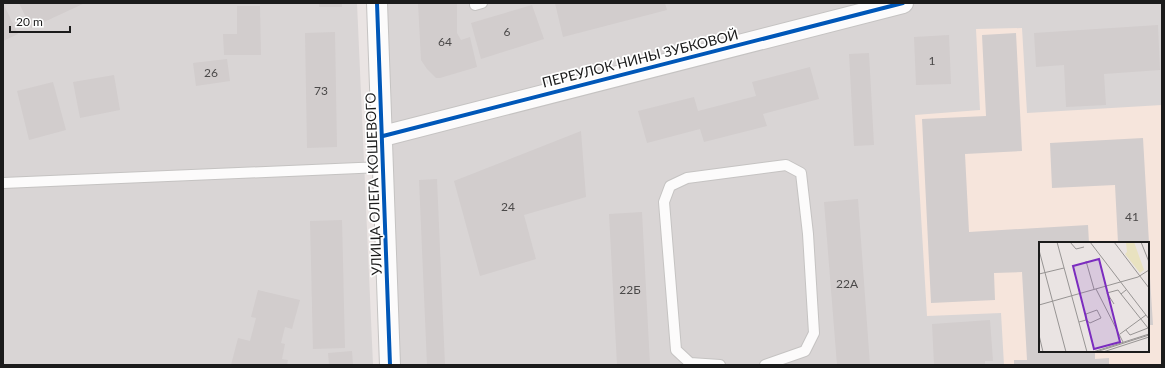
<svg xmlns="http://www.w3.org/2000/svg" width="1165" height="368" font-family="Lato,sans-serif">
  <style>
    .residential { fill: #d9d5d5; fill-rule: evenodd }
    .education { fill: #f6e5dc; fill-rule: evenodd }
    .building { fill: #d2cdcd }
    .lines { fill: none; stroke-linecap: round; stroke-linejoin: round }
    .service-casing { stroke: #c5c3c2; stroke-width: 12 }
    .minor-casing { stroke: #c5c3c2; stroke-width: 22 }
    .service { stroke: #fcfbfb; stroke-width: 10 }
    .minor { stroke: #fcfbfb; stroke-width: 20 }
    .cycleway-casing { stroke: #fff; stroke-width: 6 }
    .cycleway { stroke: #0057b8; stroke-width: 4 }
    .labels { text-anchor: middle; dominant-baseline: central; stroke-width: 3.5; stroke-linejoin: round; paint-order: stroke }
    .number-label { font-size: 12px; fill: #4b4949 }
    .street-label { font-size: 14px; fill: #1b1b1b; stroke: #fff }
    .inset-road { fill: none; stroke: #979493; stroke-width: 1 }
    .view { fill: #7b2cbf; fill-opacity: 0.15; stroke: #7b2cbf; stroke-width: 2 }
    .inset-edge { fill: none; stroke: #1b1b1b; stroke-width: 2 }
  </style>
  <rect width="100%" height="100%" fill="#eae4e3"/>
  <!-- residential -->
  <path class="residential" d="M3 3H357L373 365H3Z
    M377 3H1162V365H390ZM1040 243H1148V351H1040Z"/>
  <!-- education -->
  <path class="education" d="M1022 28 1027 113 1162 105V365H1004L1001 313 927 316 915 115 980 110 976 29ZM1040 243H1148V351H1040Z"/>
  <!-- building -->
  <path class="building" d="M3 3 18 34 3 41Z
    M19 3H85L31 28Z
    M319 3H342V7H319Z
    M418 3H457V33L461 40 470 37 477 67 440 78H436L427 69 421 60Z
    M555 3H665L667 10 563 37Z
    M532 5 544 39 481 59 471 23Z
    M237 6H260L261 55H224L223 34H237Z
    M1158 25 1160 70 1104 74 1106 105 1066 107 1064 65 1036 67 1034 33Z
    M335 32 337 147 307 148 305 33Z
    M1016 33 1022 151 965 154 969 232 1088 225 1089 243H1040V351H1095V359L1109 358V365H1014V360H1027L1022 272 994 273 995 300 931 303 922 119 986 116 982 35Z
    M949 35 951 84 916 85 914 37Z
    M869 53 874 145 854 146 849 54Z
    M227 59 230 81 196 86 193 63Z
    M810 67 819 99 763 114 767 126 704 142 700 129 647 143 638 111 694 97 698 111 756 96 752 82Z
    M114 75 120 110 80 118 73 82Z
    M53 82 66 130 29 140 17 91Z
    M581 131 586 197 524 215 536 259 480 276 454 181Z
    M1143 138 1149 243H1118L1115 185 1052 188 1050 143Z
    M437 179 445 365H427L419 180Z
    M858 199 870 365H837L824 202Z
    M642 212 650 365H617L609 214Z
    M342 220 345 348 313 349 310 221Z
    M1148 246 1153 325H1148Z
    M258 290 300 300 292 329 285 327 281 343 285 344 282 359 288 360 287 365H231L238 338 250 341 256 318 251 317Z
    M990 320 993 361H985V365H934L932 324Z
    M352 351 353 365H329L328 353Z"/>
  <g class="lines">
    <defs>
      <path id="service" d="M475 3V5L482 3
        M3 183 382 167
        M720 365 690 363 676 350 664 202 670 186 687 178 786 165 801 173 808 234 814 333 805 351 765 365"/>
      <path id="minor" d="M377 3 390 365
        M383 136 903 3"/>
    </defs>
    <!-- service casing -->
    <use href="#service" class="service-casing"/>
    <!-- minor casing -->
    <use href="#minor" class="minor-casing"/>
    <!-- service -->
    <use href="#service" class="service"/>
    <!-- minor -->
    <use href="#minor" class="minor"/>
    <defs>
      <path id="cycleway" d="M377 3 390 365
        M383 136 903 3"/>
    </defs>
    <!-- cycleway casing -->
    <use href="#cycleway" class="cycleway-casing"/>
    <!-- cycleway -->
    <use href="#cycleway" class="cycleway"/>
  </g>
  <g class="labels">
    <!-- number labels -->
    <g class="number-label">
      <text x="507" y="31">6</text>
      <text x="445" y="41">64</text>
      <text x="932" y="60">1</text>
      <text x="211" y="72">26</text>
      <text x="321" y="90">73</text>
      <text x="508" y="206">24</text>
      <text x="1132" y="216">41</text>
      <text x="847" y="283">22А</text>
      <text x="630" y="289">22Б</text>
    </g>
    <!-- street labels -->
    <g class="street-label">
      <text transform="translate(640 58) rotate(-14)">ПЕРЕУЛОК НИНЫ ЗУБКОВОЙ</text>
      <text transform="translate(373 184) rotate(-92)">УЛИЦА ОЛЕГА КОШЕВОГО</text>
    </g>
  </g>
  <!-- overview -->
  <g transform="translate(1039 242)">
    <rect width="110" height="110" fill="#eae4e3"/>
    <path d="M87 0H95L105 28 101 31 86 12 88 10Z" fill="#e9e2c0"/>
    <path class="inset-road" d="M18 0 48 110M31 0 37 7 45 5M51 0 110 77M75 0 110 46M102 0 110 20M0 8 27 110M47 19 55 47M0 32 25 26M57 47 84 100M82 52 109 86 91 93 87 88M75 62 68 51 79 48 82 52 87 48M0 63 99 35 110 28M40 80 47 78 51 81 62 76 58 68 47 72V78M81 92 107 73M0 93 4 110M54 110 110 92M57 110 110 93M64 110 110 95"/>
    <path class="view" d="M60 17 81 100 55 107 34 24Z"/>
    <rect width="110" height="110" class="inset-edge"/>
  </g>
  <!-- border -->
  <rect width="1165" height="368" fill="none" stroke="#1b1b1b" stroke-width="8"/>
  <!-- scale -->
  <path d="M10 26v6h60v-6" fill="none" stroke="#1b1b1b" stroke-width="2"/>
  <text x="16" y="26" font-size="12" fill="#1b1b1b" stroke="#ffffff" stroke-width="3" paint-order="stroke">20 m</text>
</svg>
